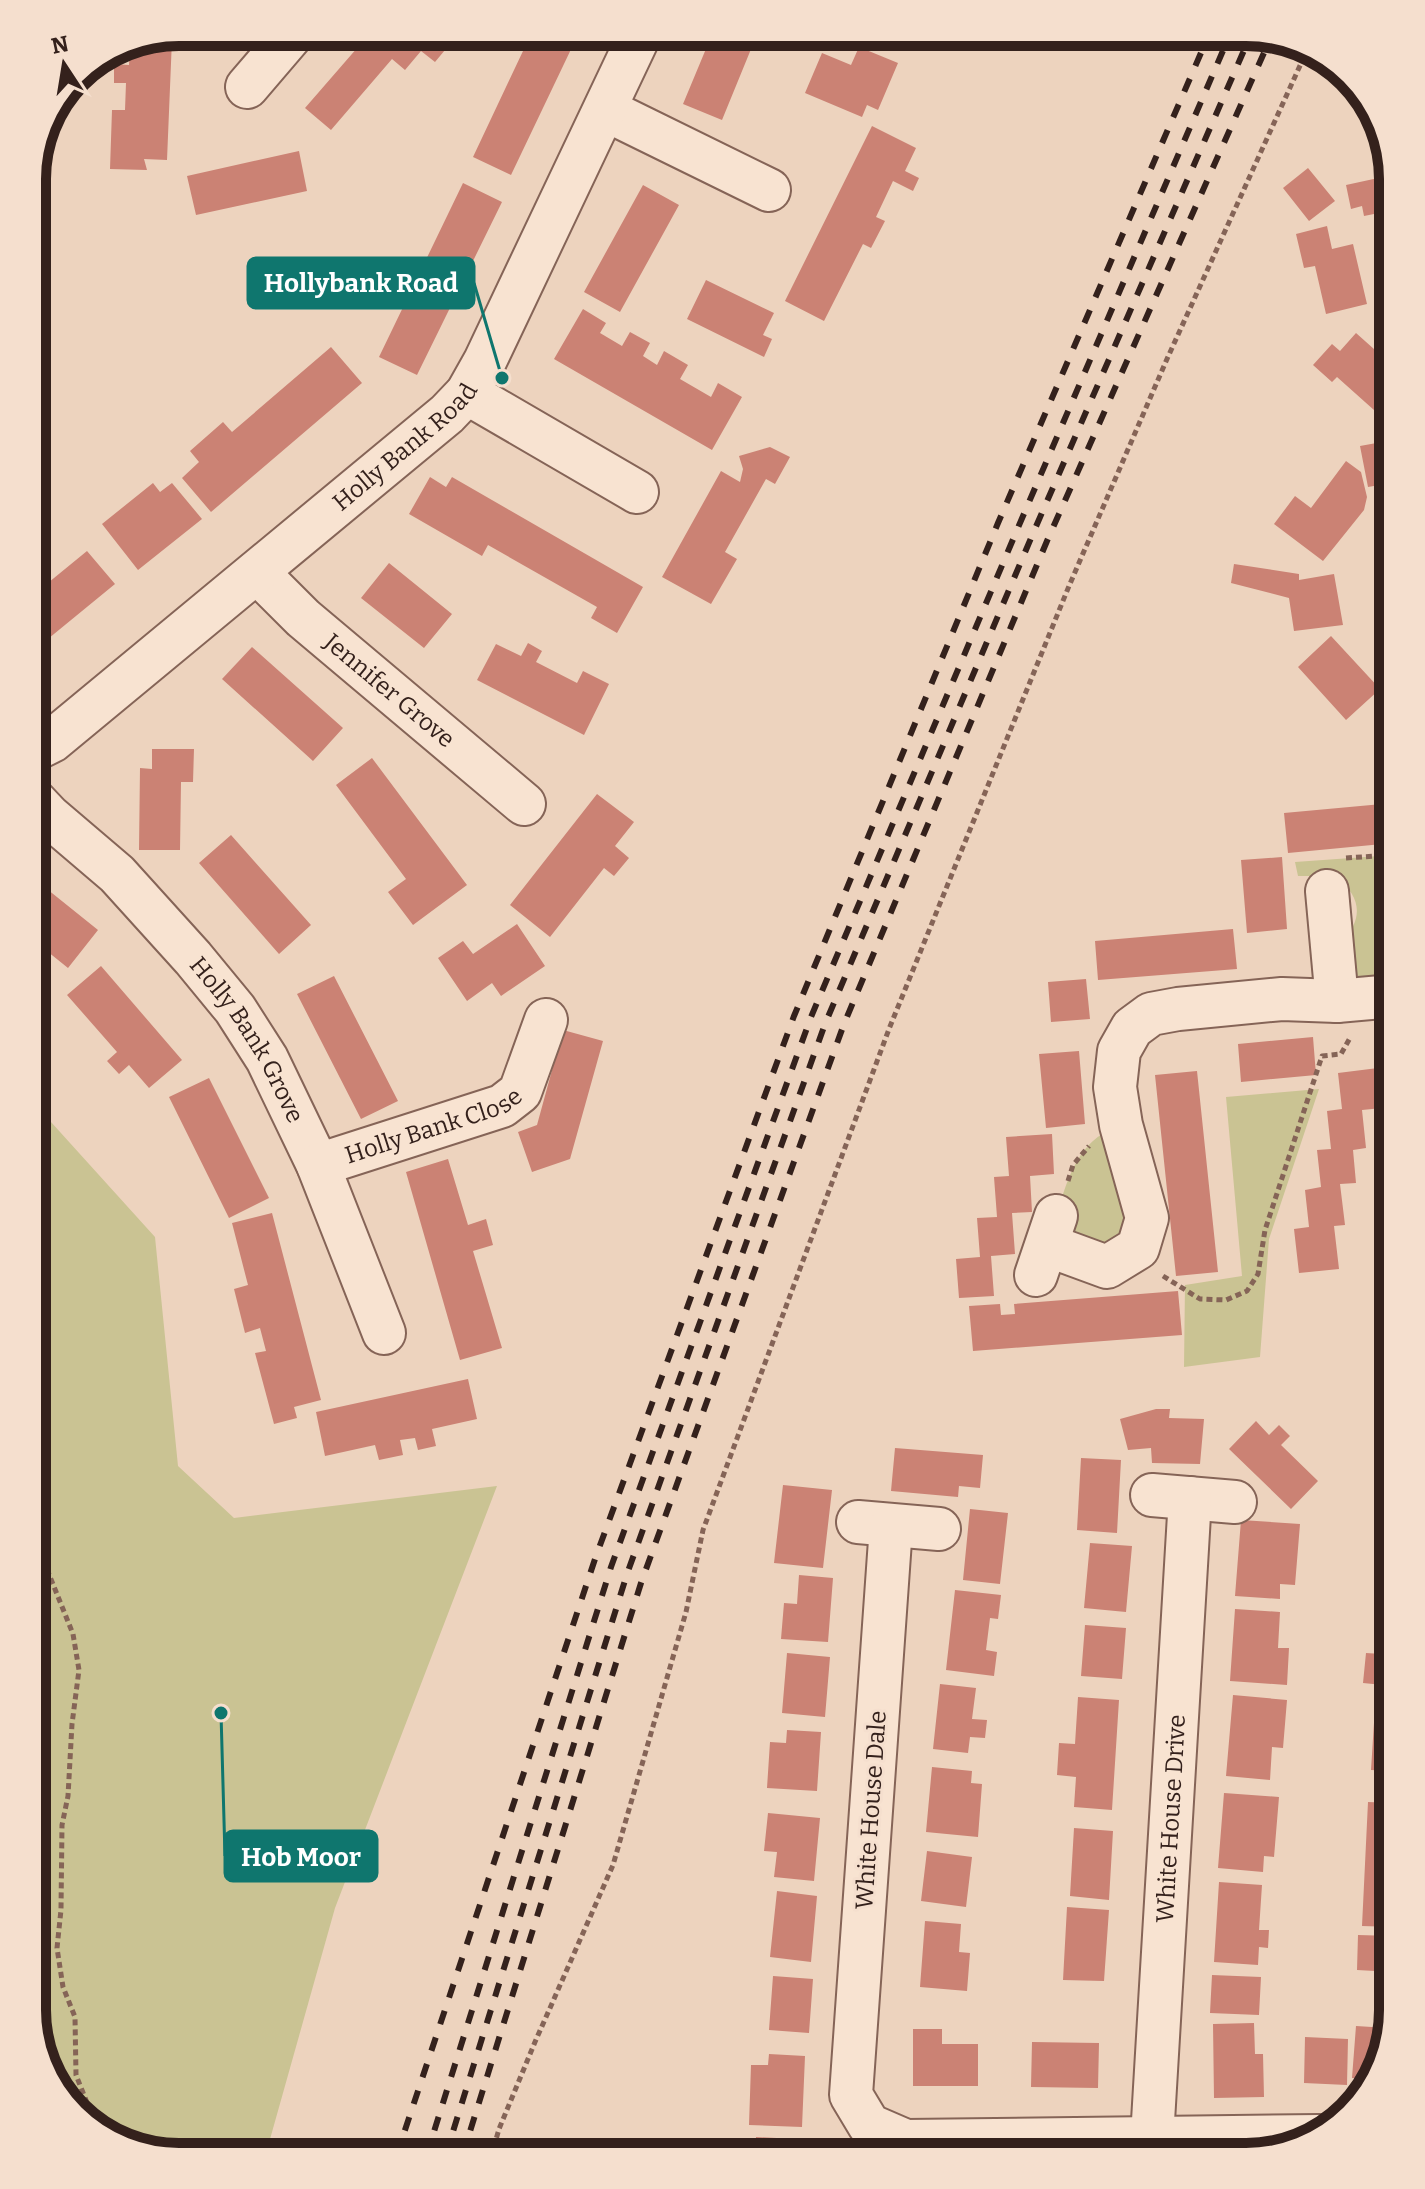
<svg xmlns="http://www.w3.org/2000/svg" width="1425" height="2189" font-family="Bitter,serif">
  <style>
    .green { fill: #cac393 }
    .building { fill: #cb8274 }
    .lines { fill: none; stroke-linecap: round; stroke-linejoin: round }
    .street-casing { stroke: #856457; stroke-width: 46 }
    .path { stroke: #856457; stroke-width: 5; stroke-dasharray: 6 4; stroke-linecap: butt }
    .street { stroke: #f8e3d1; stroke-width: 42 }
    .rail { stroke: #34211c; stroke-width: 6; stroke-dasharray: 14 14; stroke-linecap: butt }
    .labels { text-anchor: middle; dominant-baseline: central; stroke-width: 6; stroke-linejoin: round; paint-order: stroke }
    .street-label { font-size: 24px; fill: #34211c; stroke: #f5dfce }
    .rim { fill: none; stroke: #34211c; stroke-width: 10 }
    .leader { fill: none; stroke: #0f766e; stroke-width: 3 }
    .callout-dot { fill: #0f766e; stroke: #f5dfce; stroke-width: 3 }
    .callout { fill: #0f766e; stroke: #0f766e; stroke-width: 3 }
    .callout-label { font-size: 26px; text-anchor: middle; font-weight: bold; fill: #fff }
  </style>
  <rect width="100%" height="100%" fill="#edd3be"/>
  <!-- green -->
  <path class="green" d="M1393 855V983L1355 977 1342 943C1364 916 1361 899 1337 876H1298L1295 862Z
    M1319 1089 1269 1239 1260 1357 1184 1367 1185 1285 1242 1276 1226 1097Z
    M32 1101 155 1237 178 1466 234 1518 497 1486 335 1908 265 2157H170L98 2132 52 2083 32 2010Z
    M1109 1130 1135 1221 1117 1249 1081 1245 1071 1228 1056 1216C1067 1183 1075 1147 1109 1130Z"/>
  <!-- building -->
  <path class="building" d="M371 32H431L427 36 445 50 435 62 421 51 405 70 392 59 331 130 305 108Z
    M532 32H551L574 43 511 175 473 157Z
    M713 32H758L722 120 683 104Z
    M150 38 172 39 167 160 144 159 147 170 110 169 112 110H125L126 83H114V64L129 65 130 42Z
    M859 47 898 63 878 110 867 105 862 117 805 93 822 53 851 65Z
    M872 126 916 148 905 171 919 178 913 191 893 181 876 217 885 221 871 248 863 244 824 321 785 301Z
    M299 151 307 191 196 215 187 176Z
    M1308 168 1335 201 1309 221 1283 188Z
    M1392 175 1393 216 1380 219 1379 213 1364 216 1362 206 1351 209 1346 185Z
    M463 183 502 202 417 375 379 357Z
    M643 185 679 205 620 312 584 292Z
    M1327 226 1332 249 1353 244 1367 304 1326 314 1315 266 1304 268 1296 234Z
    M706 280 774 313 763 335 772 339 764 357 687 319Z
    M583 309 606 323 600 333 622 346 630 332 650 343 643 356 657 365 664 351 688 365 680 379 711 397 718 383 742 397 712 450 554 359Z
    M32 316H43L42 345 32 344Z
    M1356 333 1393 366V427L1337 377 1332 382 1313 365 1332 344 1340 351Z
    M331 347 362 383 211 512 182 478 199 462 190 451 223 422 232 432Z
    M1393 440V464L1388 465 1391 483 1368 487 1360 446Z
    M770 447 790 457 775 484 766 479 725 552 737 559 711 604 662 577 721 471 740 482 743 469 739 456Z
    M1346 461 1361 472 1367 497 1364 510 1323 561 1274 524 1295 496 1311 508Z
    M430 477 446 487 452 477 643 587 617 633 591 618 597 607 488 545 482 556 409 514Z
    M153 483 160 492 172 483 202 519 138 570 102 524Z
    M87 551 115 584 32 652V596Z
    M389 563 452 614 424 648 361 598Z
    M1234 564 1299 574V580L1334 574 1343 625 1294 631 1289 598 1231 583Z
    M1331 636 1380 689 1346 720 1298 667Z
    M528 643 542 651 536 662 577 683 583 671 609 684 584 735 477 680 496 644 521 656Z
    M252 647 343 728 313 761 222 679Z
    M152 749H194L193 782H181L180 850H139L140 768 152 769Z
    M372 758 467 885 413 925 388 892 406 879 336 785Z
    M597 794 634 822 615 846 629 858 614 876 604 868 550 937 510 905Z
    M1393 803V843L1288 853 1284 813Z
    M231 835 311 925 279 954 199 863Z
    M1282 857 1287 929 1247 933 1241 860Z
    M32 877 98 930 68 968 32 939Z
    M517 924 545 966 501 996 492 983 467 1001 438 958 463 941 473 954Z
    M1233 929 1237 969 1098 980 1095 941Z
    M101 966 182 1060 149 1088 129 1065 119 1074 107 1061 117 1052 67 995Z
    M334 976 398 1101 361 1119 297 994Z
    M1086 979 1090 1019 1051 1022 1048 982Z
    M563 1030 603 1041 570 1159 532 1172 518 1132 537 1125Z
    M1313 1037 1316 1075 1241 1082 1238 1044Z
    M1079 1051 1085 1124 1046 1128 1039 1054Z
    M1378 1068 1382 1108 1362 1110 1366 1148 1353 1150 1356 1183 1340 1184 1345 1225 1334 1226 1339 1269 1299 1273 1294 1229 1309 1227 1305 1190 1321 1187 1317 1150 1331 1149 1327 1111 1342 1109 1338 1073Z
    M1197 1071 1218 1272 1176 1276 1155 1075Z
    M209 1078 269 1198 229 1218 169 1097Z
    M1052 1134 1054 1174 1030 1176 1032 1212 1012 1213 1015 1254 991 1256 994 1296 959 1298 956 1259 980 1257 977 1218 997 1217 994 1177 1009 1176 1006 1137Z
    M448 1159 468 1225 486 1219 493 1245 473 1251 502 1348 460 1360 406 1172Z
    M272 1213 321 1400 294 1407 297 1418 274 1424 255 1353 266 1351 260 1328 245 1333 234 1289 248 1285 232 1223Z
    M1178 1291 1182 1335 973 1351 969 1306 1000 1304 1001 1315 1015 1314 1014 1304Z
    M1390 1349H1393V1430L1379 1428Z
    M468 1379 477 1419 432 1429 436 1446 418 1450 415 1438 400 1440 403 1455 379 1460 375 1445 325 1456 316 1412Z
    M1156 1409H1170L1169 1418 1204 1419 1200 1464 1152 1463 1151 1448 1128 1450 1120 1419Z
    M1256 1421 1269 1435 1279 1425 1290 1436 1281 1445 1318 1481 1291 1509 1229 1449Z
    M895 1448 983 1455 980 1488 959 1486 958 1497 891 1491Z
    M1081 1458 1121 1460 1117 1533 1077 1530Z
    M783 1485 832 1490 823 1568 774 1563Z
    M970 1509 1008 1513 1000 1584 963 1580Z
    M1241 1520 1300 1524 1295 1585 1280 1584V1599L1235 1596Z
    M1390 1534H1393V1594L1384 1593Z
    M1090 1543 1132 1546 1126 1612 1084 1608Z
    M799 1575 833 1578 828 1642 781 1639 784 1603 797 1604Z
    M955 1590 1001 1595 998 1619 990 1618 986 1650 997 1652 994 1676 946 1670Z
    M1235 1609 1280 1612 1278 1648H1289L1287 1685 1230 1681Z
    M1385 1620 1393 1621V1686L1363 1683 1366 1653 1382 1654Z
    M1085 1625 1126 1628 1122 1679 1081 1676Z
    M787 1653 830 1657 825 1717 782 1713Z
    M940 1684 976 1688 972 1719 987 1720 985 1738 970 1737 968 1753 933 1749Z
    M1233 1695 1287 1700 1283 1748 1272 1747 1270 1780 1226 1776Z
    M1078 1697 1119 1700 1112 1810 1074 1807 1076 1777 1057 1775 1059 1743 1075 1744Z
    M1375 1707 1393 1708V1771L1371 1770Z
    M787 1730 821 1732 817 1791 767 1788 770 1742 786 1743Z
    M932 1767 972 1771 971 1783 982 1784 978 1837 926 1832Z
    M1224 1793 1279 1797 1274 1857 1264 1856 1263 1872 1218 1868Z
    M1368 1802 1393 1803V1927L1362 1926Z
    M768 1813 820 1818 814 1881 774 1877 777 1852 764 1851Z
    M1074 1828 1113 1831 1109 1900 1070 1896Z
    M927 1851 972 1857 966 1907 921 1901Z
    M1219 1882 1262 1885 1259 1930H1269L1268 1948 1259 1947 1258 1965 1214 1962Z
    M777 1891 817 1896 811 1962 770 1957Z
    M1067 1907 1109 1910 1104 1981 1063 1980Z
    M925 1921 961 1924 959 1952 970 1953 967 1991 920 1987Z
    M1358 1935 1393 1936V1972L1357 1970Z
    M1212 1975 1261 1977 1259 2015 1210 2013Z
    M773 1976 813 1979 809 2033 769 2030Z
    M1254 2023 1255 2054H1263L1264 2097 1214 2098 1213 2024Z
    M1356 2026 1388 2028 1374 2080 1352 2078Z
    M913 2029H942V2044H978V2086H913Z
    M1305 2037 1348 2039 1347 2085 1304 2083Z
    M1032 2042 1099 2043 1098 2088 1031 2087Z
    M769 2054 805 2056 802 2127 749 2125 751 2065H768Z
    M756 2137 796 2139 795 2157H755Z"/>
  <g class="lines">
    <defs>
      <g id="street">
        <path d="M247 87 294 32"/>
        <path d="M606 110 769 190"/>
        <path d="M467 393 637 492"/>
        <path id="s1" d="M257 572 303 618 524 804"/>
        <path id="s2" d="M32 751 52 741 447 414 467 393 485 361 641 32"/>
        <path id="s3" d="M32 798 49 816 117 874 193 958 235 1009 267 1059 318 1165 384 1333"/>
        <path d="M1327 891 1337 1001"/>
        <path id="s4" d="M318 1165 502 1106 520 1092 546 1020"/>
        <path d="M1047 1245 1107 1267 1138 1248 1147 1218 1121 1125 1115 1087 1119 1051 1132 1028 1151 1014 1178 1009 1282 999 1337 1001 1393 996"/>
        <path d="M1036 1275 1056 1216"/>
        <path d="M1152 1495 1235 1502"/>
        <path d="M858 1522 939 1529"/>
        <path d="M891 1526 851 2095 869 2125 906 2141 1320 2136"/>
        <path id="s5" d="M1152 2138 1190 1498"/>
      </g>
    </defs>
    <!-- street casing -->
    <use href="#street" class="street-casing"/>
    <!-- path -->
    <path class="path" d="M1346 858 1393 855
      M1068 1181 1073 1165 1089 1146
      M1163 1276 1200 1299 1226 1300 1247 1291 1258 1274 1265 1230 1322 1056 1341 1054 1350 1038
      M32 1532 73 1634 79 1670 72 1724 68 1796 62 1825 61 1910 57 1948 63 1987 75 2017 76 2075 99 2133
      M491 2157 499 2129 535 2042 613 1865 686 1612 703 1530 889 1029 1069 586 1167 359 1308 48"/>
    <!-- street -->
    <use href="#street" class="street"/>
    <!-- rail -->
    <path class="rail" d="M396 2157 595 1559 794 1016 998 523 1210 32
      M426 2157 611 1567 811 1017 1017 530 1231 32
      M445 2157 627 1574 825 1024 1034 531 1252 32
      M462 2157 641 1583 844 1024 1047 541 1271 37"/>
  </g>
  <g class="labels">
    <!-- street labels -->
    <g class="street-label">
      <text stroke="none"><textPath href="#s2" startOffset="482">Holly Bank Road</textPath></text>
      <text stroke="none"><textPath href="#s1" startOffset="178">Jennifer Grove</textPath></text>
      <text stroke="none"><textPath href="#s3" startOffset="326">Holly Bank Grove</textPath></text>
      <text stroke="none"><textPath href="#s4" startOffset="122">Holly Bank Close</textPath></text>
      <text transform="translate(871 1810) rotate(-86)">White House Dale</text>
      <text stroke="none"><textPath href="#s5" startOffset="320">White House Drive</textPath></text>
    </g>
  </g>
  <!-- crop -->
  <path d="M0 0H1425V2189H0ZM179 46H1246A133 133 0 0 1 1379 179V2010A133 133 0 0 1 1246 2143H179A133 133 0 0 1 46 2010V179A133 133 0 0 1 179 46Z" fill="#f5dfce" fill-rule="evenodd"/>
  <path class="rim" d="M179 46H1246A133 133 0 0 1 1379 179V2010A133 133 0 0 1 1246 2143H179A133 133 0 0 1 46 2010V179A133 133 0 0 1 179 46Z"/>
  <!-- callouts -->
  <path class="leader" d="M502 378L474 283M221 1713L225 1856"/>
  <g class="callout-dot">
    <circle cx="502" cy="378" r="8"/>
    <circle cx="221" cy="1713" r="8"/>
  </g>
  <g class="callout">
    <rect x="248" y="258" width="226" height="50" rx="8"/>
    <rect x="225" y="1831" width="152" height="50" rx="8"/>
  </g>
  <g class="callout-label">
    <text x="361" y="292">Hollybank Road</text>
    <text x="301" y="1866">Hob Moor</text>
  </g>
  <!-- north arrow -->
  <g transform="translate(64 64) rotate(348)" stroke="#f5dfce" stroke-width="6" paint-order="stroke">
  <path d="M0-6L14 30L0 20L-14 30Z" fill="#34211c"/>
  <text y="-12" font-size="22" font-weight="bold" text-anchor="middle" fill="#34211c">N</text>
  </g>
</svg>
